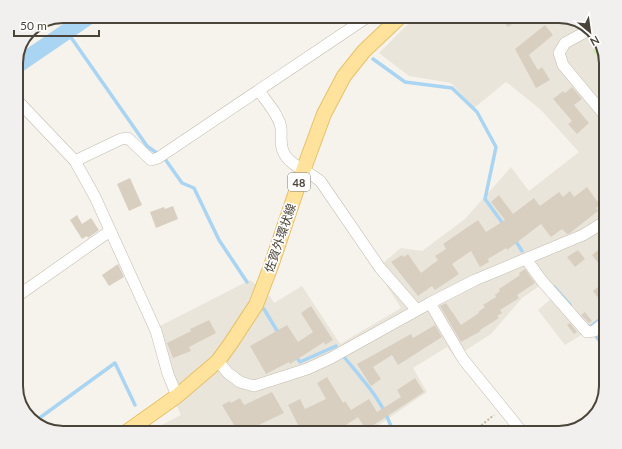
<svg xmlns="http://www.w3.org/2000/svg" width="622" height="449" font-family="Lato,'Noto Sans JP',sans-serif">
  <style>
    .residential { fill: #eae5da }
    .green { fill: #d2eab5 }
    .water { fill: #a9d4f2 }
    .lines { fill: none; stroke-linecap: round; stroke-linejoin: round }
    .stream { stroke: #a9d4f2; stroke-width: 3.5 }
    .building { fill: #d8cfc1 }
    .minor-casing { stroke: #c2bbae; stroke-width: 12 }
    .major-casing { stroke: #e6c16a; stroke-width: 16 }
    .path { stroke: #c4b79f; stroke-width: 2; stroke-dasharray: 2 2; stroke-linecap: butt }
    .minor { stroke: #fff; stroke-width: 11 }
    .major { stroke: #ffe39c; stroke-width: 14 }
    .labels { text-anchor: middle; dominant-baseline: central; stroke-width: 3.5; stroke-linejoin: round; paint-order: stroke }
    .shield { fill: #fff; stroke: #817c74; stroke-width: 1 }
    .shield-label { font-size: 11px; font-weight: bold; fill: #4b4439 }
    .street-label { font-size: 12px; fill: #4b4439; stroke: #fff }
    .rim { fill: none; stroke: #4b4439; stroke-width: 2 }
  </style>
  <rect width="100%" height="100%" fill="#f6f3ec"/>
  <!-- residential -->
  <path class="residential" d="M418 16H559L587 26 598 47 592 51 606 66V326L590 337 581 335 565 345 538 310 551 299 541 285 522 298 491 334 455 357 447 347 413 368 427 392 367 433H146L181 415 162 373 158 327 250 280 270 296 274 303 302 286 340 344 401 308 376 269 401 248 422 251 465 219 511 167 529 191 579 152 540 109 506 82 474 108 451 83 409 76 379 53 410 22Z"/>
  <!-- green -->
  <path class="green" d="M598 47 606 63V66L592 51Z"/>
  <!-- water -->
  <path class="water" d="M75 16H104L16 76V60L19 54Z"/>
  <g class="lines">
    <!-- stream -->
    <path class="stream" d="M344 16 348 21
      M70 36 147 146 165 159 182 183 194 188 219 240 247 282
      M373 59 405 82 452 88 477 112 496 147 485 199 504 225
      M515 240 522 251
      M554 287 570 305
      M264 309 279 334
      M588 326 589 328 606 315
      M594 334 606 348
      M295 355 300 362 336 346
      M344 357C364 381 385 403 393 433
      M34 422 115 363 135 405"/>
  </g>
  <!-- building -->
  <path class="building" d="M499 16H522L508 27Z
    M545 25 553 35 529 55 538 70 542 67 550 80 536 88 515 49Z
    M572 87 582 99 574 105 589 123 577 134 568 124 572 121 553 99 563 91 565 93Z
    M130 178 142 205 129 211 117 184Z
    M587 187 600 205 596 208 598 211 570 233 567 234 562 229 551 237 541 224 507 250 506 248 488 259 489 262 480 267 471 251 452 264 459 274 435 290 432 286 418 296 391 262 402 255 404 257 408 254 421 273 438 260 435 256 446 249 443 244 478 220 486 232 505 220 491 202 499 195 513 214 534 198 540 206 559 192 563 197 570 191 574 197Z
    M173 206 178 219 156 228 150 212 164 207 165 209Z
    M77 215 82 224 91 218 99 230 88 238 87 236 82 239 70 220Z
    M606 244V273L592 255Z
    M578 250 585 259 575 267 567 257Z
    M118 264 124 277 109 286 102 275Z
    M525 269 535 283 517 295 519 298 500 310 502 313 497 316 499 318 480 330 481 331 461 342 440 306 446 303 461 325 479 313 478 312 485 307 483 305 496 297 495 295 500 291 499 289 520 275 519 273Z
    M606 281V309L593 291Z
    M311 306 333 340 325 345 324 342 290 364 289 362 266 374 250 346 287 325 298 342 313 332 301 313Z
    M585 312 592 321 589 323 581 315Z
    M209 320 216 333 189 347 191 351 173 358 167 343 191 331 190 329Z
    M570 323 577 332 574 334 567 325Z
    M435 325 442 337 398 365 392 355 373 367 381 379 371 386 357 364 411 334 413 338Z
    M327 377 343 403 345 401 351 410 369 399 377 412 401 397 397 390 415 378 424 392 366 430 358 417 340 429 342 433H302L288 405 300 399 305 409 326 399 317 383Z
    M272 392 284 413 242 433H220L234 425 222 405 230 401 231 403 240 398 244 405Z"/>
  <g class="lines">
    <defs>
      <path id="minor" d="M589 30 565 43 559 53 563 65 606 117
        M259 91C266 101 279 115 281 128 282 137 279 146 285 155 293 168 311 172 321 182L380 268 416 309
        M16 99 75 161 95 197 156 331 168 374 177 396
        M75 161 121 139 128 138 151 160 158 158 369 16
        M526 259 542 281 587 332 594 331 606 322
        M16 297 110 231
        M430 303 463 359 523 433
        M218 361 228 373 240 382 254 386 307 369 331 358 430 303 475 280 583 235 606 221"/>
      <path id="major" d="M125 433 177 396 218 361 231 343 256 305 271 266 303 171 324 114 344 76 364 51 401 16"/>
    </defs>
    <!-- minor casing -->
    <use href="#minor" class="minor-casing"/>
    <!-- major casing -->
    <use href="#major" class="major-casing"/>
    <!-- path -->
    <path class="path" d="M472 433 494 415"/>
    <!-- minor -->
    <use href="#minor" class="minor"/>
    <!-- major -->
    <use href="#major" class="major"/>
  </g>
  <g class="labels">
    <!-- shield labels -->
    <rect class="shield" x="288" y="173" width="22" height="18" rx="3"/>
    <g class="shield-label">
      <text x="299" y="182">48</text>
    </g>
    <!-- street labels -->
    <g class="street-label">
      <text transform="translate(280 238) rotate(-71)">佐賀外環状線</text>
    </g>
  </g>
  <!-- crop -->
  <path d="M0 0H622V449H0ZM63 23H559A40 40 0 0 1 599 63V386A40 40 0 0 1 559 426H63A40 40 0 0 1 23 386V63A40 40 0 0 1 63 23Z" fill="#f1f0ef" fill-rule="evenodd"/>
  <path class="rim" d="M63 23H559A40 40 0 0 1 599 63V386A40 40 0 0 1 559 426H63A40 40 0 0 1 23 386V63A40 40 0 0 1 63 23Z"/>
  <!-- north arrow -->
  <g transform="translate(590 32) rotate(151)" stroke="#ffffff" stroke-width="3" paint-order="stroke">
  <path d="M0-3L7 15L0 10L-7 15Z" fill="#4b4439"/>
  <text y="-6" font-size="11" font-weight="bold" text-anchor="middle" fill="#4b4439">N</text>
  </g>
  <!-- scale -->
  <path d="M14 30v6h85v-6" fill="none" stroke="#4b4439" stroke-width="2"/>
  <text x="20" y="30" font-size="12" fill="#4b4439" stroke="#ffffff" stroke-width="3" paint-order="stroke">50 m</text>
</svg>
